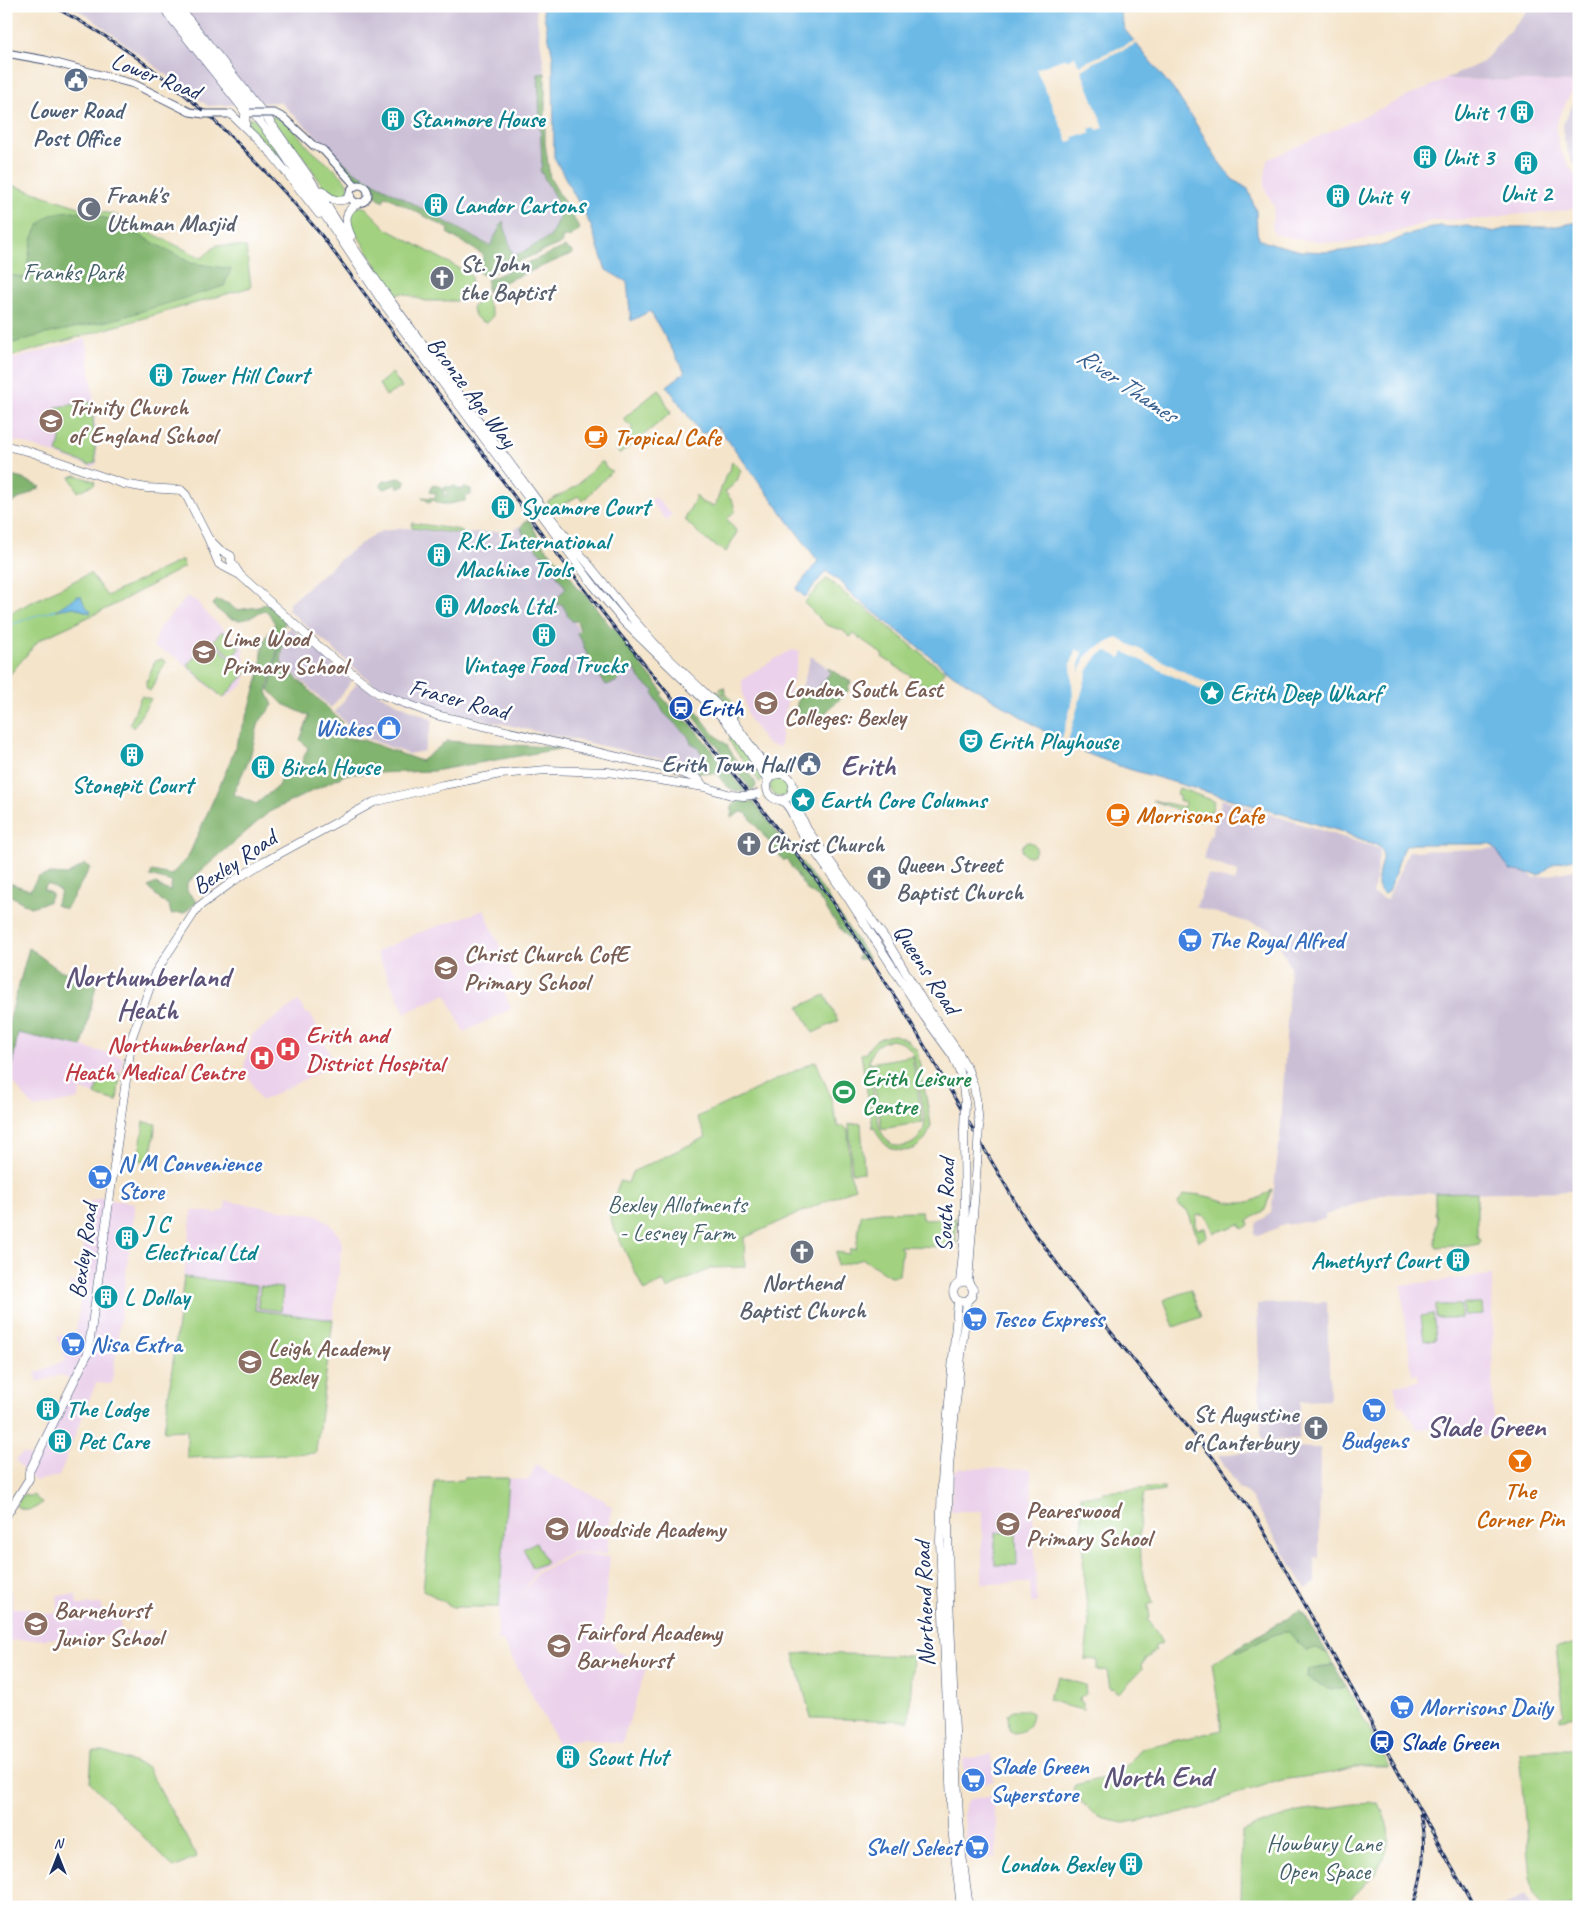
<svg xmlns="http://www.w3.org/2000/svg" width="1585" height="1913" font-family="Caveat,sans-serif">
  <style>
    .built { fill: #ebd1eb }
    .industrial { fill: #cbbfd5 }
    .green { fill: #a2d280; stroke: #5e806f; fill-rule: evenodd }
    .forest { fill: #81b46e; stroke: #4e7266 }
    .water { fill: #6cb9e6; stroke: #4474a2 }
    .pier { fill: #f4e4ca }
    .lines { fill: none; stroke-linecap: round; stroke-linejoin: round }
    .stream { stroke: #6cb9e6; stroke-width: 1 }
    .secondary-casing { stroke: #3c4a6e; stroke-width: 9 }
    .primary-casing { stroke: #3c4a6e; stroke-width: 9 }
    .secondary { stroke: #fff; stroke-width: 7 }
    .primary { stroke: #fff; stroke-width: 8 }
    .rail-casing { stroke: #1b2f5e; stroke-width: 3 }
    .rail { stroke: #fff; stroke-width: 1; stroke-dasharray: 4; stroke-linecap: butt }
    .secondary-bridge-casing { stroke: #3c4a6e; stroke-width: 9; stroke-linecap: butt }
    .primary-bridge-casing { stroke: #3c4a6e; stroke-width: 9; stroke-linecap: butt }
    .secondary-bridge { stroke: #fff; stroke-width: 7 }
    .primary-bridge { stroke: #fff; stroke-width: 8 }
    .labels { text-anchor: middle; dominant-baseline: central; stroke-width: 5; stroke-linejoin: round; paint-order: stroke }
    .street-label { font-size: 24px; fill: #1b2f5e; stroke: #fff }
    .service-label { font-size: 24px; font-weight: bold; fill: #4e5e75; stroke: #fff }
    .culture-label { font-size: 24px; font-weight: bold; fill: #0d838f; stroke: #fff; text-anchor: start }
    .worship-label { font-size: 24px; font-weight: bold; fill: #5b616d; stroke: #fff; text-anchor: start }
    .park-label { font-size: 24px; fill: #446068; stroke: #fff }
    .education-label { font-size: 24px; font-weight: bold; fill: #785e54; stroke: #fff; text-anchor: start }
    .food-label { font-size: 24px; font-weight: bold; fill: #c56008; stroke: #fff; text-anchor: start }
    .transit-label { font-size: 24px; font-weight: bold; fill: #164399; stroke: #fff; text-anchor: start }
    .shop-label { font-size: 24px; font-weight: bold; fill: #366cbe; stroke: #fff; text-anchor: start }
    .health-label { font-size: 24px; font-weight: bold; fill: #be3a42; stroke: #fff; text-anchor: start }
    .leisure-label { font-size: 24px; font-weight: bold; fill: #27864d; stroke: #fff; text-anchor: start }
    .water-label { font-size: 25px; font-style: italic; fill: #375f8e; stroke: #fff }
    .district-label { font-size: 29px; font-weight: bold; fill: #5e5479; stroke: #fff }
  </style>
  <rect width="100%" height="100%" fill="#fff"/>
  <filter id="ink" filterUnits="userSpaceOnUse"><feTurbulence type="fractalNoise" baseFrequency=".02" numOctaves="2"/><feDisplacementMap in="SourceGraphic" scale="10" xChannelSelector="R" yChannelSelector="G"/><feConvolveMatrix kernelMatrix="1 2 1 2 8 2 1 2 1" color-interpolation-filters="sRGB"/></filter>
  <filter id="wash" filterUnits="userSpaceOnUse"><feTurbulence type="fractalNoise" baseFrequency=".0096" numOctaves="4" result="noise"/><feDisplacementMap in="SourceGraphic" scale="20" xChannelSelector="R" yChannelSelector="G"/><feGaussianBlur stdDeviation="1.12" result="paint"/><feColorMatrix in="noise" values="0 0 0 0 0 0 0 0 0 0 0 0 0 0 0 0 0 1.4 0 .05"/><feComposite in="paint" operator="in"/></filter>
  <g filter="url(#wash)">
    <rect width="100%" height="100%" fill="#f4e4ca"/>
    <!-- built -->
    <path class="built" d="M1446 79 1571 82 1575 85 1558 119 1556 132 1560 150 1579 183V207L1555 212 1508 215 1488 219 1434 220 1393 233 1351 242 1338 243 1302 240 1274 234 1272 226 1274 206 1264 187 1267 160Z
      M86 339 94 402 97 463 92 467 21 442 6 441V361Z
      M655 497 672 514 666 520 650 501Z
      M187 597 198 601 202 609 243 647 246 674 243 685 223 699 176 657 153 647 159 628Z
      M791 650 800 651 783 719 780 747 767 744 749 719 743 696 742 681 751 673Z
      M484 910 516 984 503 990 511 1009 464 1032 446 994 405 1013 376 952 418 933Z
      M298 1001 306 1013 311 1015 335 1064 261 1101 244 1068 252 1035Z
      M9 1029 123 1057 117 1101 80 1090 79 1099 34 1108 6 1074V1045Z
      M101 1197 112 1200 135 1203 112 1384 96 1383 59 1476 35 1481 15 1460 23 1453 33 1457 71 1379 60 1375 38 1382 35 1373 66 1360 57 1337 63 1335 75 1336 81 1298 75 1295 69 1284 80 1279 89 1202Z
      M226 1201 319 1216 329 1223 340 1237 342 1247 316 1451 314 1453 187 1458V1430L164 1431 192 1210 216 1213 225 1209Z
      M1492 1275 1493 1436H1484L1451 1429H1416L1415 1424 1402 1405 1399 1406 1394 1385 1419 1381 1417 1374 1412 1375 1401 1285Z
      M536 1464 549 1474 606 1501V1504L612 1506 607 1554 574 1552 536 1571 515 1607 537 1573 575 1554 610 1557 603 1624 617 1652 648 1662 622 1743 581 1739 570 1741 559 1747 549 1726 502 1640H497L508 1478 529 1480Z
      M961 1468 1031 1469 1037 1603H1031L1030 1583 982 1584V1511H951L953 1473Z
      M6 1592H11L13 1608H30L31 1615 58 1613 57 1595H76L77 1605 101 1604 103 1619 120 1618 121 1632 152 1630 154 1634 6 1641Z
      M991 1755 994 1781 969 1785V1782H965L963 1759Z
      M992 1796 995 1819H997L996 1857 968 1861 964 1816 965 1804 969 1799Z"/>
    <!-- industrial -->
    <path class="industrial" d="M70 6H535L545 73 539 74 542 165 540 170 562 209 550 237 513 257 503 222 491 246 353 171 280 102 208 106 87 15Z
      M1531 6H1579V75L1571 82 1446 79 1483 62Z
      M1579 92V171L1570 158 1564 139 1563 124Z
      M525 523 567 588 573 618 582 639 632 663 712 760 693 771 671 761 413 704 379 689 287 609 290 606 288 604 344 556 366 540 382 531 405 528 459 534 503 531V534L491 543Z
      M290 627 352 681 331 708 282 663 284 644 281 639 286 631Z
      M811 656 824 665 830 672 811 697 801 691Z
      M357 683 396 703 433 720 424 751 408 754 356 734 335 712Z
      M1222 799 1380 849 1373 894 1387 900 1409 851 1498 849 1534 878 1579 869V1191L1384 1194 1325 1215V1219L1278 1226V1228L1258 1235 1254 1234 1257 1223 1271 1213 1281 1127 1290 966 1271 929 1196 907 1208 875 1235 882 1238 872 1203 859 1209 836H1211Z
      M1327 1302 1330 1400 1300 1401 1299 1439 1265 1441 1261 1438 1257 1304Z
      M1282 1447 1320 1448 1319 1558H1315V1583L1306 1589 1252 1499 1246 1492 1240 1489 1218 1456 1221 1455Z
      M1525 1894 1533 1907H1503Z"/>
    <!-- green -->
    <path class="green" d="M273 116C294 122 301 143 317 155 328 165 344 174 350 189L348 194 343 197H334L326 191 303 156 270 118Z
      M248 118H254L264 130 309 196 285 163 250 128Z
      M6 183 88 210 113 214 202 258 217 245 246 247 251 287 6 358Z
      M360 206 366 208 387 229 468 273 471 276V282L460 301H426L402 293 395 296 350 223 351 212Z
      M484 293 493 316 486 323C478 321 473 315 472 308Z
      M392 373 402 387 386 396 379 384Z
      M659 389 671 413 620 454 615 448 633 428 623 419Z
      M92 402 96 462 90 465 57 453 61 435 56 407Z
      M732 461 741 470 737 481 725 492 733 502 735 511 727 519 737 532 726 552 706 540 685 520C687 511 694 505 696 495L701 502 712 506 716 504 726 474 730 471Z
      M601 462 604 463 605 467 612 471 583 501 578 496 553 510 547 502 575 487Z
      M76 475 94 481 95 484 78 492 70 477Z
      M412 523 461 530 463 534 412 528Z
      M182 560 184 567 110 607 39 640 6 679V615L90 573 107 596Z
      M827 578 858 605 860 604 912 646V647L918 652 920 651 925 657 945 671 933 691 882 657 883 655 854 634 850 637 842 630 826 625 804 603Z
      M222 631 240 648 232 657 213 640Z
      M210 640 246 673 223 698 187 665Z
      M162 659 166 662C159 672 156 682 150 691L147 689 146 683 155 661Z
      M724 687 725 692 739 711 737 719 712 694 717 690 729 704 720 689Z
      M141 696 151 699 133 728 130 724Z
      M731 734 763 779 760 783C751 767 737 756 729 740Z
      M770 787a10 10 0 1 1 20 0a10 10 0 1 1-20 0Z
      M1179 788 1214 801 1211 813 1204 812 1200 821 1183 812 1152 800 1184 807 1185 803 1179 801V796L1176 795Z
      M1022 849a7 7 0 1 1 14 0a7 7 0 1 1-14 0Z
      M825 995 838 1021 813 1033 799 1007Z
      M895 1035 907 1040 917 1050 931 1124C925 1158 886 1160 875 1128H873L861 1054 866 1053C872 1041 881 1036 895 1035ZM889 1040C900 1041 908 1044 913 1054L925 1119C926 1143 897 1158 883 1135 876 1125 872 1081 869 1066 869 1052 876 1043 889 1040Z
      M912 1056 923 1122 882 1129 870 1063Z
      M816 1061 830 1095 838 1127 844 1126 848 1130 850 1174 855 1188 744 1238 745 1267 712 1268 667 1289 663 1281 644 1291 613 1226 609 1211 620 1181 628 1183 632 1172 706 1137 697 1117Z
      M101 1072 120 1074 117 1101 95 1095Z
      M144 1122 156 1124 150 1161 138 1160Z
      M861 1123 864 1172 852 1173 849 1124Z
      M1272 1189 1265 1210 1248 1221 1249 1225 1243 1229 1240 1224 1214 1233 1207 1218 1202 1215 1196 1216V1225L1197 1229 1205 1228 1207 1236 1199 1241 1187 1210 1179 1206 1178 1203 1184 1195 1191 1194C1224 1196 1240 1216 1272 1189Z
      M1477 1192V1237L1480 1239 1479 1244 1468 1246 1466 1245 1437 1247 1435 1244 1437 1215 1435 1214V1193Z
      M921 1211 922 1219 956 1218V1247L900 1246 899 1247 902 1249 899 1275 890 1276 863 1259 837 1266 836 1252 849 1254 850 1249H856L861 1215 881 1212Z
      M184 1277 257 1285 255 1310 333 1320 316 1451 314 1453 187 1458V1430L164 1431Z
      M260 1286 283 1288 281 1311 258 1308Z
      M1191 1290 1201 1317 1174 1327 1164 1300Z
      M1463 1304H1482L1483 1314 1464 1315Z
      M1436 1305H1461V1318H1436Z
      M1433 1314 1436 1339 1424 1341 1421 1316Z
      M464 1478H508L499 1607H453L423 1590 435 1481 463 1480Z
      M1164 1487V1491L1144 1494C1136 1538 1137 1560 1153 1603L1148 1605 1150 1618 1148 1619 1162 1643 1154 1647 1156 1651 1150 1654V1656L1144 1660 1145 1662 1141 1665 1142 1669 1119 1693 1113 1688 1110 1689 1107 1670 1097 1671V1660L1085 1659 1089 1622 1084 1582 1081 1496 1103 1495V1492Z
      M26 1494V1496H32V1494L42 1503C32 1511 27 1512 16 1506L23 1495Z
      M1016 1532 1017 1565H995V1533Z
      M536 1542 546 1562 533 1568 523 1549Z
      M1301 1610 1334 1665 1324 1666 1307 1672 1308 1678C1320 1684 1333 1694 1346 1687L1389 1765V1767H1354L1331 1773 1282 1780 1236 1794 1202 1808 1178 1814 1124 1823 1109 1820 1093 1813 1082 1802 1073 1789 1075 1785 1107 1777 1122 1770 1142 1748 1222 1730 1212 1663Z
      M1579 1643V1716L1560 1720V1716L1564 1714 1556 1647Z
      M808 1653 913 1656 909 1721 811 1718 794 1654Z
      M1059 1677 1085 1685 1086 1694 1080 1697 1079 1700 1083 1703V1710L1066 1706 1048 1699Z
      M1013 1710H1026L1032 1713C1031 1726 1026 1732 1013 1733L1009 1730 1008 1714Z
      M1557 1749H1579V1907H1542L1535 1893 1530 1878 1519 1752Z
      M92 1752H104L147 1767 197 1857 174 1868 90 1782Z
      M1378 1803 1381 1810H1382C1384 1816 1387 1823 1388 1829 1393 1863 1363 1886 1342 1907H1312L1306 1901 1300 1907H1241L1242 1831 1298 1812 1355 1804Z"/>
    <!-- forest -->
    <path class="forest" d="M545 73V143L550 178 580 229 571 236 562 238V243L484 276 476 270 484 255 447 233 449 229 386 196 383 201 373 194 368 184 358 180 338 161 341 159 353 171 490 246 503 221 513 257 550 237 562 210 540 170 542 165 538 74Z
      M73 211 109 219 191 263 231 269 224 286 116 319 41 335 6 345V274L26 278C29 258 29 228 49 216 55 212 66 212 73 211Z
      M565 247 574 253 490 288 487 293V280Z
      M6 475 23 479 41 487 6 506Z
      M400 478 406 482 405 486 398 488 396 484 385 489 382 487 381 485 384 481Z
      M434 485 442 487 444 494 446 495 448 494 444 490 445 487 455 486 460 490 465 487 471 489V495L466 496 465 501C456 502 441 508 434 500L429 502 421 497 435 498 436 492 432 493 430 492 432 486Z
      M526 520 530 521C534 528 537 536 542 543 551 555 574 574 575 587L583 591 611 627H614L649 675C656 680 658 687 663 693L661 695C663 700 668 702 671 707L674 705 675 709 679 710 686 721 690 723 745 791C731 792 724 786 718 774L696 772 685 767 706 760 696 745 691 743 688 736 664 713 653 693 655 691C646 685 638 680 635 668L632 667 616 682 606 685C602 679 600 674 593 669L596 667 594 664H591L580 637 578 636 577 633 580 630 577 621H572L567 615V613L562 604 557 605 558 597 566 588 558 577 554 568 551 566 548 558 550 555H542L523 534 521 527Z
      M217 600 229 604 236 610 259 607 266 603 285 620 267 692 273 705 259 722 250 757 233 794 256 804 278 786 287 764 298 770 308 748 300 740 309 716 283 704 269 690 281 640 283 644 281 663 342 722 333 736 363 740 421 761 447 741 564 748 433 771 347 774 269 812 187 883V891L197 902 184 913 171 914 169 905 161 901 148 887 156 883 160 887 170 891 172 882 150 876 152 871 171 875 188 857 229 764 250 707 261 669 262 650 266 637 275 624 268 612 261 611C241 626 230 621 212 605Z
      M828 668 851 682 848 687 850 689 823 715H795L799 693 801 691 811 697 830 673Z
      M696 711 713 733 727 745 734 757 754 780 756 785 755 788 751 790 692 714Z
      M742 799 746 802 753 801 823 890 869 959H858L859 952 838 926 819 898 807 890 787 860 784 861 746 813 741 812 731 818 732 806 738 800Z
      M85 864 90 868 66 909 55 905 61 892 48 884 43 889 52 894 48 902 30 907 6 893V882L30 890 38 877 50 874 67 875Z
      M29 948 59 970 97 981 82 1047 18 1033 12 1066 6 1064V1032Z
      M1301 1610 1328 1654 1316 1649 1307 1650 1297 1642 1289 1632C1271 1631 1255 1647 1238 1652L1234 1650Z
      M1334 1665 1346 1687C1333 1694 1320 1684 1307 1678L1308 1670Z"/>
    <!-- water -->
    <path class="water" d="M542 6H1118L1125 30 1176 93 1203 135 1216 158 1232 179 1248 189 1256 211 1257 233 1259 238 1265 242 1301 251 1333 252 1384 245 1412 233 1439 226 1451 227 1467 226 1493 232 1512 227H1551L1579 222V858L1555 863 1539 875 1510 870 1494 847 1489 844H1413L1406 846 1402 851 1390 889 1387 893 1383 894C1372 886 1382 865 1383 853L1381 848 1376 845 1340 831 1122 767 1070 747 954 675 847 591 844 585 826 571 805 597 796 589 818 561 718 427 701 434 667 386 685 372 650 311 631 321 627 282 606 270 591 226 554 157 553 57Z
      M78 596H81L84 604 91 612 90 613 74 607 56 610Z"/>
    <!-- pier -->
    <path class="pier" d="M1137 40 1139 43 1092 63V65L1081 70 1104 128 1097 130 1095 127 1089 129 1091 133 1083 136 1082 134 1073 137 1074 140 1068 142 1036 69 1066 58 1067 60 1075 56 1079 65Z
      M1117 638 1218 689 1215 697 1124 652 1121 658 1107 651 1098 655 1088 670 1067 745 1061 741 1073 700 1071 664 1076 649 1083 653 1079 665V673L1085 657 1094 649Z"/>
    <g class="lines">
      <!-- stream -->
      <path class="stream" d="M6 627 31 617 56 610"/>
    </g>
  </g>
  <g filter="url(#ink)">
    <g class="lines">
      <defs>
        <path id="secondary" d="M6 53 45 60 134 84 190 112 204 114
          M284 118 314 146 323 150 356 186
          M350 194a9 9 0 1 1 18 0a9 9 0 1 1-18 0Z"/>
        <path id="primary" d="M164 6 168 14 241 106 245 113V127
          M170 6 280 148 384 304 594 586 624 622 725 720 741 740 768 781
          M178 6 268 119 309 177 351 244 390 300 539 503 631 617 662 652 731 718 772 776
          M231 114 272 154 319 214
          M322 191C329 198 339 204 348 198L350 195
          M351 236C345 223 343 210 359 203
          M6 446 28 451 124 484 147 488 181 490 186 495 208 538 219 564 240 575
          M208 538 220 550 231 556V561L240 575 326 653 378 693 436 715 670 769 698 779 704 787
          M767 787a13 13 0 1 1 26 0a13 13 0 1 1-26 0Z
          M792 790 798 810 807 829 887 941 924 1003 958 1052 968 1070 974 1087 977 1104 979 1126
          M781 800C793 808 793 819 801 832L848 898 924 1016 953 1056 962 1078 965 1103
          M960 1282 965 1232 964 1130
          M968 1282 977 1163
          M958 1301H967L972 1296 973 1289 968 1282C955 1280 948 1292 958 1301L942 1481 940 1541 952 1828 961 1907
          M967 1301 949 1465 948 1519 949 1599 959 1818 962 1855 969 1907
          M6 1516 29 1479V1472L88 1353 132 1037 155 973 198 907 235 880 264 862 374 802 443 785 501 774 546 770 608 772 704 787 731 795 744 796"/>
      </defs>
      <!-- secondary casing -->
      <use href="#secondary" class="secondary-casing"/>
      <!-- primary casing -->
      <use href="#primary" class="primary-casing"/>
      <!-- secondary -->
      <use href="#secondary" class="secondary"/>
      <!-- primary -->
      <use href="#primary" class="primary"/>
      <defs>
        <path id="rail" d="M52 6C159 60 247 144 322 236L542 534 614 627 761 808 829 896 903 1009 1028 1224 1076 1289 1214 1459 1257 1519 1474 1907
          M1413 1907C1423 1877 1427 1845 1420 1814"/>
      </defs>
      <!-- rail casing -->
      <use href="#rail" class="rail-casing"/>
      <!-- rail -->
      <use href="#rail" class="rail"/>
      <defs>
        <path id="secondary-bridge" d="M250 113H274L284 118
          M204 114H228"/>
        <path id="primary-bridge" d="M744 796 758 794
          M964 1130 965 1103
          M977 1163 979 1126"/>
      </defs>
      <!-- secondary-bridge casing -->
      <use href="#secondary-bridge" class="secondary-bridge-casing"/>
      <!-- primary-bridge casing -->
      <use href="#primary-bridge" class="primary-bridge-casing"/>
      <!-- secondary-bridge -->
      <use href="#secondary-bridge" class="secondary-bridge"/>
      <!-- primary-bridge -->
      <use href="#primary-bridge" class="primary-bridge"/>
    </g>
  </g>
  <!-- icons -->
  <defs>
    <symbol id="civic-disc" viewBox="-11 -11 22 22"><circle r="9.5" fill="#5c6f8a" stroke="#fff"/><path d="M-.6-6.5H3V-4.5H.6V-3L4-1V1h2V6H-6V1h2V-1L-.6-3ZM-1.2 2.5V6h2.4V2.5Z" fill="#fff"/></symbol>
    <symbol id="building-disc" viewBox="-11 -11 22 22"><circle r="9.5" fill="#0f9aa8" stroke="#fff"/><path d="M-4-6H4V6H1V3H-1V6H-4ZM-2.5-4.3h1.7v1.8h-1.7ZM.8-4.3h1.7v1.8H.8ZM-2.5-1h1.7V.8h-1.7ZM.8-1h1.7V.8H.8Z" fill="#fff"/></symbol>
    <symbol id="mosque-disc" viewBox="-11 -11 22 22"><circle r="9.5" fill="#6b7280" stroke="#fff"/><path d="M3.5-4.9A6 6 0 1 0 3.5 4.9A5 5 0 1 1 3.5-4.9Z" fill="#fff"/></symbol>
    <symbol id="church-disc" viewBox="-11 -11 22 22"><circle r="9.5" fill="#6b7280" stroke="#fff"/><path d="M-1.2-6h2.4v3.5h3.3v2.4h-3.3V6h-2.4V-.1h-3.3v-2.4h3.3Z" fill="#fff"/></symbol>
    <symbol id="school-disc" viewBox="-11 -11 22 22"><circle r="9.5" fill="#8d6e63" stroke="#fff"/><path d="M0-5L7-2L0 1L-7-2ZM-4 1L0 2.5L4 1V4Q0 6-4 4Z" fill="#fff"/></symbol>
    <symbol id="cafe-disc" viewBox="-11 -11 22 22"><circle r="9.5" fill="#e8710a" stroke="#fff"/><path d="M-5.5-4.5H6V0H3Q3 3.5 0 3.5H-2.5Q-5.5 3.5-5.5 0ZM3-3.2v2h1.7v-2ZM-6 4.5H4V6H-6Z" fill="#fff"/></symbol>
    <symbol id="sight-disc" viewBox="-11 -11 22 22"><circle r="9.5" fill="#0f9aa8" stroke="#fff"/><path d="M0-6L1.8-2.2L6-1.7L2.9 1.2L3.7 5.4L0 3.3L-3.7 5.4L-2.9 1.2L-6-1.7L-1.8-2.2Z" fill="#fff"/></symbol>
    <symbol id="university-disc" viewBox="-11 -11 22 22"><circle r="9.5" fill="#8d6e63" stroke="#fff"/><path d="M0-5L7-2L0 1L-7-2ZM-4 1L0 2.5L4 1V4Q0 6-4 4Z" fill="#fff"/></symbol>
    <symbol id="station-disc" viewBox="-11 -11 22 22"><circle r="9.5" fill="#1a4fb4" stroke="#fff"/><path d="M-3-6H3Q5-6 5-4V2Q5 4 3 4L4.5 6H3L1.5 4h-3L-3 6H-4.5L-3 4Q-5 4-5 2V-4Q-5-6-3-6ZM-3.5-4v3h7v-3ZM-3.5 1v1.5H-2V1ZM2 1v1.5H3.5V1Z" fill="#fff"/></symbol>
    <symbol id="shop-disc" viewBox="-11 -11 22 22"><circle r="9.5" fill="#3f7fe0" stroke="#fff"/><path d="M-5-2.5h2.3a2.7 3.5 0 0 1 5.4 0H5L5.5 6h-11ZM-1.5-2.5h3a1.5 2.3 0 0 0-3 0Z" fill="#fff"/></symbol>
    <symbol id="theatre-disc" viewBox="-11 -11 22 22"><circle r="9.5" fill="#0f9aa8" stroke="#fff"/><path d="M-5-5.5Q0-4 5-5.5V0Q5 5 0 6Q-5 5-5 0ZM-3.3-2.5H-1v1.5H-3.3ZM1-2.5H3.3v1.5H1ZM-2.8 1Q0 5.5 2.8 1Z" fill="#fff"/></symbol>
    <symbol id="supermarket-disc" viewBox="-11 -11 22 22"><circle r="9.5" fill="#3f7fe0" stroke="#fff"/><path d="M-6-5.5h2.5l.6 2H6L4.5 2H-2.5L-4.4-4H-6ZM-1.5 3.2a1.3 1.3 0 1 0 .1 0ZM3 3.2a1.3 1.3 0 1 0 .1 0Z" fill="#fff"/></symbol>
    <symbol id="hospital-disc" viewBox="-11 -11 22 22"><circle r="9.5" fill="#e0444e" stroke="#fff"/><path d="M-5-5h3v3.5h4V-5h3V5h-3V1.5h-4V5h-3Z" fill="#fff"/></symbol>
    <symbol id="stadium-disc" viewBox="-11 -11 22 22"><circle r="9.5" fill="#2e9e5b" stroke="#fff"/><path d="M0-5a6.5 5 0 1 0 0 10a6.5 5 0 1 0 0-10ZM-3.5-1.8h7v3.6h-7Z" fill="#fff"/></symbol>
    <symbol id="bar-disc" viewBox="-11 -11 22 22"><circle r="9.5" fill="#e8710a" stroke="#fff"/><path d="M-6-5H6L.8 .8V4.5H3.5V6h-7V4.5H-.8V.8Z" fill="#fff"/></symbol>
  </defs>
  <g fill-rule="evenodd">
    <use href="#civic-disc" x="62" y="66" width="28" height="28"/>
    <use href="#building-disc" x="1508" y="98" width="28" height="28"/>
    <use href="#building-disc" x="379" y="105" width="28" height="28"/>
    <use href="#building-disc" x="1411" y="143" width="28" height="28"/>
    <use href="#building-disc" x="1512" y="149" width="28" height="28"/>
    <use href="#building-disc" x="1324" y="182" width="28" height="28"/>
    <use href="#building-disc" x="422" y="191" width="28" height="28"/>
    <use href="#mosque-disc" x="75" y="195" width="28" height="28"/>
    <use href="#church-disc" x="428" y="264" width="28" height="28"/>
    <use href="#building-disc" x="147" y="361" width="28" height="28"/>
    <use href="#school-disc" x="37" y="407" width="28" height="28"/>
    <use href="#cafe-disc" x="582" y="423" width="28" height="28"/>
    <use href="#building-disc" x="489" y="493" width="28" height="28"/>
    <use href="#building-disc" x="425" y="541" width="28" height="28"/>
    <use href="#building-disc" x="433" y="592" width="28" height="28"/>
    <use href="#building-disc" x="530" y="621" width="28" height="28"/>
    <use href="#school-disc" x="190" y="638" width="28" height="28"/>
    <use href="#sight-disc" x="1198" y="679" width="28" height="28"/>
    <use href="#university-disc" x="752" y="689" width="28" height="28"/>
    <use href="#station-disc" x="667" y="694" width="28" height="28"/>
    <use href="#shop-disc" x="375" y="714" width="28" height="28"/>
    <use href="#theatre-disc" x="957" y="727" width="28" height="28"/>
    <use href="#building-disc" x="118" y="741" width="28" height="28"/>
    <use href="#civic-disc" x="795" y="750" width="28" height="28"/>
    <use href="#building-disc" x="249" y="753" width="28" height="28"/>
    <use href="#sight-disc" x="789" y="786" width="28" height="28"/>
    <use href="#cafe-disc" x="1104" y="801" width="28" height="28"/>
    <use href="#church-disc" x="735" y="830" width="28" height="28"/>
    <use href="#church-disc" x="865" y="864" width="28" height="28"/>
    <use href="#supermarket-disc" x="1176" y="926" width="28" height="28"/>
    <use href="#school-disc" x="432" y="954" width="28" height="28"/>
    <use href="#hospital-disc" x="274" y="1035" width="28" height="28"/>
    <use href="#hospital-disc" x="248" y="1044" width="28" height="28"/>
    <use href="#stadium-disc" x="830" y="1078" width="28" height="28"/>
    <use href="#supermarket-disc" x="86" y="1163" width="28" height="28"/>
    <use href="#building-disc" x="113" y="1224" width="28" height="28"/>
    <use href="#church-disc" x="788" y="1238" width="28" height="28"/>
    <use href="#building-disc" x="1444" y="1246" width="28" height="28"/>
    <use href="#building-disc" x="92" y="1283" width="28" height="28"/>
    <use href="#supermarket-disc" x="961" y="1305" width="28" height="28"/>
    <use href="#supermarket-disc" x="59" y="1330" width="28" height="28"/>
    <use href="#school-disc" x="236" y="1348" width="28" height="28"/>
    <use href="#building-disc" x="34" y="1395" width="28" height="28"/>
    <use href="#supermarket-disc" x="1360" y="1396" width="28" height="28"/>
    <use href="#church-disc" x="1302" y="1414" width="28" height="28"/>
    <use href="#building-disc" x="46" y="1427" width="28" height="28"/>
    <use href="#bar-disc" x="1506" y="1447" width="28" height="28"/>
    <use href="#school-disc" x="994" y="1510" width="28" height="28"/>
    <use href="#school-disc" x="543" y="1515" width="28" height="28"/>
    <use href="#school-disc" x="22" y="1610" width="28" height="28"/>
    <use href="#school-disc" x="545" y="1632" width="28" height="28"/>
    <use href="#supermarket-disc" x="1388" y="1693" width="28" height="28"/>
    <use href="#station-disc" x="1368" y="1728" width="28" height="28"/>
    <use href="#building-disc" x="554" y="1743" width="28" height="28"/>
    <use href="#supermarket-disc" x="959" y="1766" width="28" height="28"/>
    <use href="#supermarket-disc" x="963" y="1833" width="28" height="28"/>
    <use href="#building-disc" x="1117" y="1850" width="28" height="28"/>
  </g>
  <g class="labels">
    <!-- street labels -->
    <g class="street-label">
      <text transform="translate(156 76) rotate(21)">Lower Road</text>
      <text transform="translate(472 392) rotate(53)">Bronze Age Way</text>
      <text transform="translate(459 699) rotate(15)">Fraser Road</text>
      <text transform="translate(234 862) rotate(-34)">Bexley Road</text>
      <text transform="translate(927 969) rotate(57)">Queens Road</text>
      <text transform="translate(945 1205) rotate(-88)">South Road</text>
      <text transform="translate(83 1251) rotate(-82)">Bexley Road</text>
      <text transform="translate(924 1604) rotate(-92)">Northend Road</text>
    </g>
    <!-- service labels -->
    <g class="service-label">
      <text x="76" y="110">Lower Road<tspan x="76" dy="28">Post Office</tspan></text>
      <text x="792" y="764" text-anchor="end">Erith Town Hall</text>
    </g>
    <!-- culture labels -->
    <g class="culture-label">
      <text x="1504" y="112" text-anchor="end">Unit 1</text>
      <text x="410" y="119">Stanmore House</text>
      <text x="1442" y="157">Unit 3</text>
      <text x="1526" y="193" text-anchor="middle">Unit 2</text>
      <text x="1356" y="196">Unit 4</text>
      <text x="454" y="205">Landor Cartons</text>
      <text x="178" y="375">Tower Hill Court</text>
      <text x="520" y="507">Sycamore Court</text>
      <text x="456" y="541">R.K. International<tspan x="456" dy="28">Machine Tools</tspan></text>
      <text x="464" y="606">Moosh Ltd.</text>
      <text x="544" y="665" text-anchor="middle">Vintage Food Trucks</text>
      <text x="1230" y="693">Erith Deep Wharf</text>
      <text x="988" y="741">Erith Playhouse</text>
      <text x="280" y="767">Birch House</text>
      <text x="132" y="785" text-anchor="middle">Stonepit Court</text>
      <text x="820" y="800">Earth Core Columns</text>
      <text x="144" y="1224">J C<tspan x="144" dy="28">Electrical Ltd</tspan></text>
      <text x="1440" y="1260" text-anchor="end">Amethyst Court</text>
      <text x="124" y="1297">L Dollay</text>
      <text x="66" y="1409">The Lodge</text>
      <text x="78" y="1441">Pet Care</text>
      <text x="586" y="1757">Scout Hut</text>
      <text x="1114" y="1864" text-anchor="end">London Bexley</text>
    </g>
    <!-- worship labels -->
    <g class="worship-label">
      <text x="106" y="195">Frank's<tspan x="106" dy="28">Uthman Masjid</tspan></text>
      <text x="460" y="264">St. John<tspan x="460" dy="28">the Baptist</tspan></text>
      <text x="766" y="844">Christ Church</text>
      <text x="896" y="864">Queen Street<tspan x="896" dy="28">Baptist Church</tspan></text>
      <text x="802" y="1282" text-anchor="middle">Northend<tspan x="802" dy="28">Baptist Church</tspan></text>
      <text x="1298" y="1414" text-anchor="end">St Augustine<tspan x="1298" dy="28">of Canterbury</tspan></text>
    </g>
    <!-- park labels -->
    <g class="park-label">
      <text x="73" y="272">Franks Park</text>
      <text x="677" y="1204">Bexley Allotments<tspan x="677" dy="28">- Lesney Farm</tspan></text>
      <text x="1324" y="1843">Howbury Lane<tspan x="1324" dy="28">Open Space</tspan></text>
    </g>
    <!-- education labels -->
    <g class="education-label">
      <text x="68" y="407">Trinity Church<tspan x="68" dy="28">of England School</tspan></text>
      <text x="222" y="638">Lime Wood<tspan x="222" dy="28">Primary School</tspan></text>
      <text x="784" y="689">London South East<tspan x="784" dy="28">Colleges: Bexley</tspan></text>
      <text x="464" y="954">Christ Church CofE<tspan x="464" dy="28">Primary School</tspan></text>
      <text x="268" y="1348">Leigh Academy<tspan x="268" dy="28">Bexley</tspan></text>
      <text x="1026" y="1510">Peareswood<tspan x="1026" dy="28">Primary School</tspan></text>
      <text x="574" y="1529">Woodside Academy</text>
      <text x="54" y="1610">Barnehurst<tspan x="54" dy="28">Junior School</tspan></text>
      <text x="576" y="1632">Fairford Academy<tspan x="576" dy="28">Barnehurst</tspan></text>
    </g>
    <!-- food labels -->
    <g class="food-label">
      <text x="614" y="437">Tropical Cafe</text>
      <text x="1136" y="815">Morrisons Cafe</text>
      <text x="1520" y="1491" text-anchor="middle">The<tspan x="1520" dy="28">Corner Pin</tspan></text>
    </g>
    <!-- transit labels -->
    <g class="transit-label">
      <text x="698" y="708">Erith</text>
      <text x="1400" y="1742">Slade Green</text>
    </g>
    <!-- shop labels -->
    <g class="shop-label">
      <text x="372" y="728" text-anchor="end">Wickes</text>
      <text x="1208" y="940">The Royal Alfred</text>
      <text x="118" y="1163">N M Convenience<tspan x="118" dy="28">Store</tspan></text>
      <text x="992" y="1319">Tesco Express</text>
      <text x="90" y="1344">Nisa Extra</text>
      <text x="1374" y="1440" text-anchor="middle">Budgens</text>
      <text x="1420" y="1707">Morrisons Daily</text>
      <text x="990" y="1766">Slade Green<tspan x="990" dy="28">Superstore</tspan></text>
      <text x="960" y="1847" text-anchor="end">Shell Select</text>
    </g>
    <!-- health labels -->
    <g class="health-label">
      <text x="306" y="1035">Erith and<tspan x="306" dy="28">District Hospital</tspan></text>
      <text x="244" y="1044" text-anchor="end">Northumberland<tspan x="244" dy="28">Heath Medical Centre</tspan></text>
    </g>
    <!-- leisure labels -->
    <g class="leisure-label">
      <text x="862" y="1078">Erith Leisure<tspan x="862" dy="28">Centre</tspan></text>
    </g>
    <!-- water labels -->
    <g class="water-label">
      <text transform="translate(1127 385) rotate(34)">River Thames</text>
    </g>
    <!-- district labels -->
    <g class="district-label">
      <text x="868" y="765">Erith</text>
      <text x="147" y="976">Northumberland<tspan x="147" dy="33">Heath</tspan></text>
      <text x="1486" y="1426">Slade Green</text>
      <text x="1157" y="1776">North End</text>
    </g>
  </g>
  <!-- margin -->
  <rect width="1585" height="1913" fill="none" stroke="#fff" stroke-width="25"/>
  <!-- north arrow -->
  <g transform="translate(58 1856)" stroke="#ffffff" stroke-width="4" paint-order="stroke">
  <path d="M0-4L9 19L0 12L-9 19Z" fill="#1b2f5e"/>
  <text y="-8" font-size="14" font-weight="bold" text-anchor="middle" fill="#1b2f5e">N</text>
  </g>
</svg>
